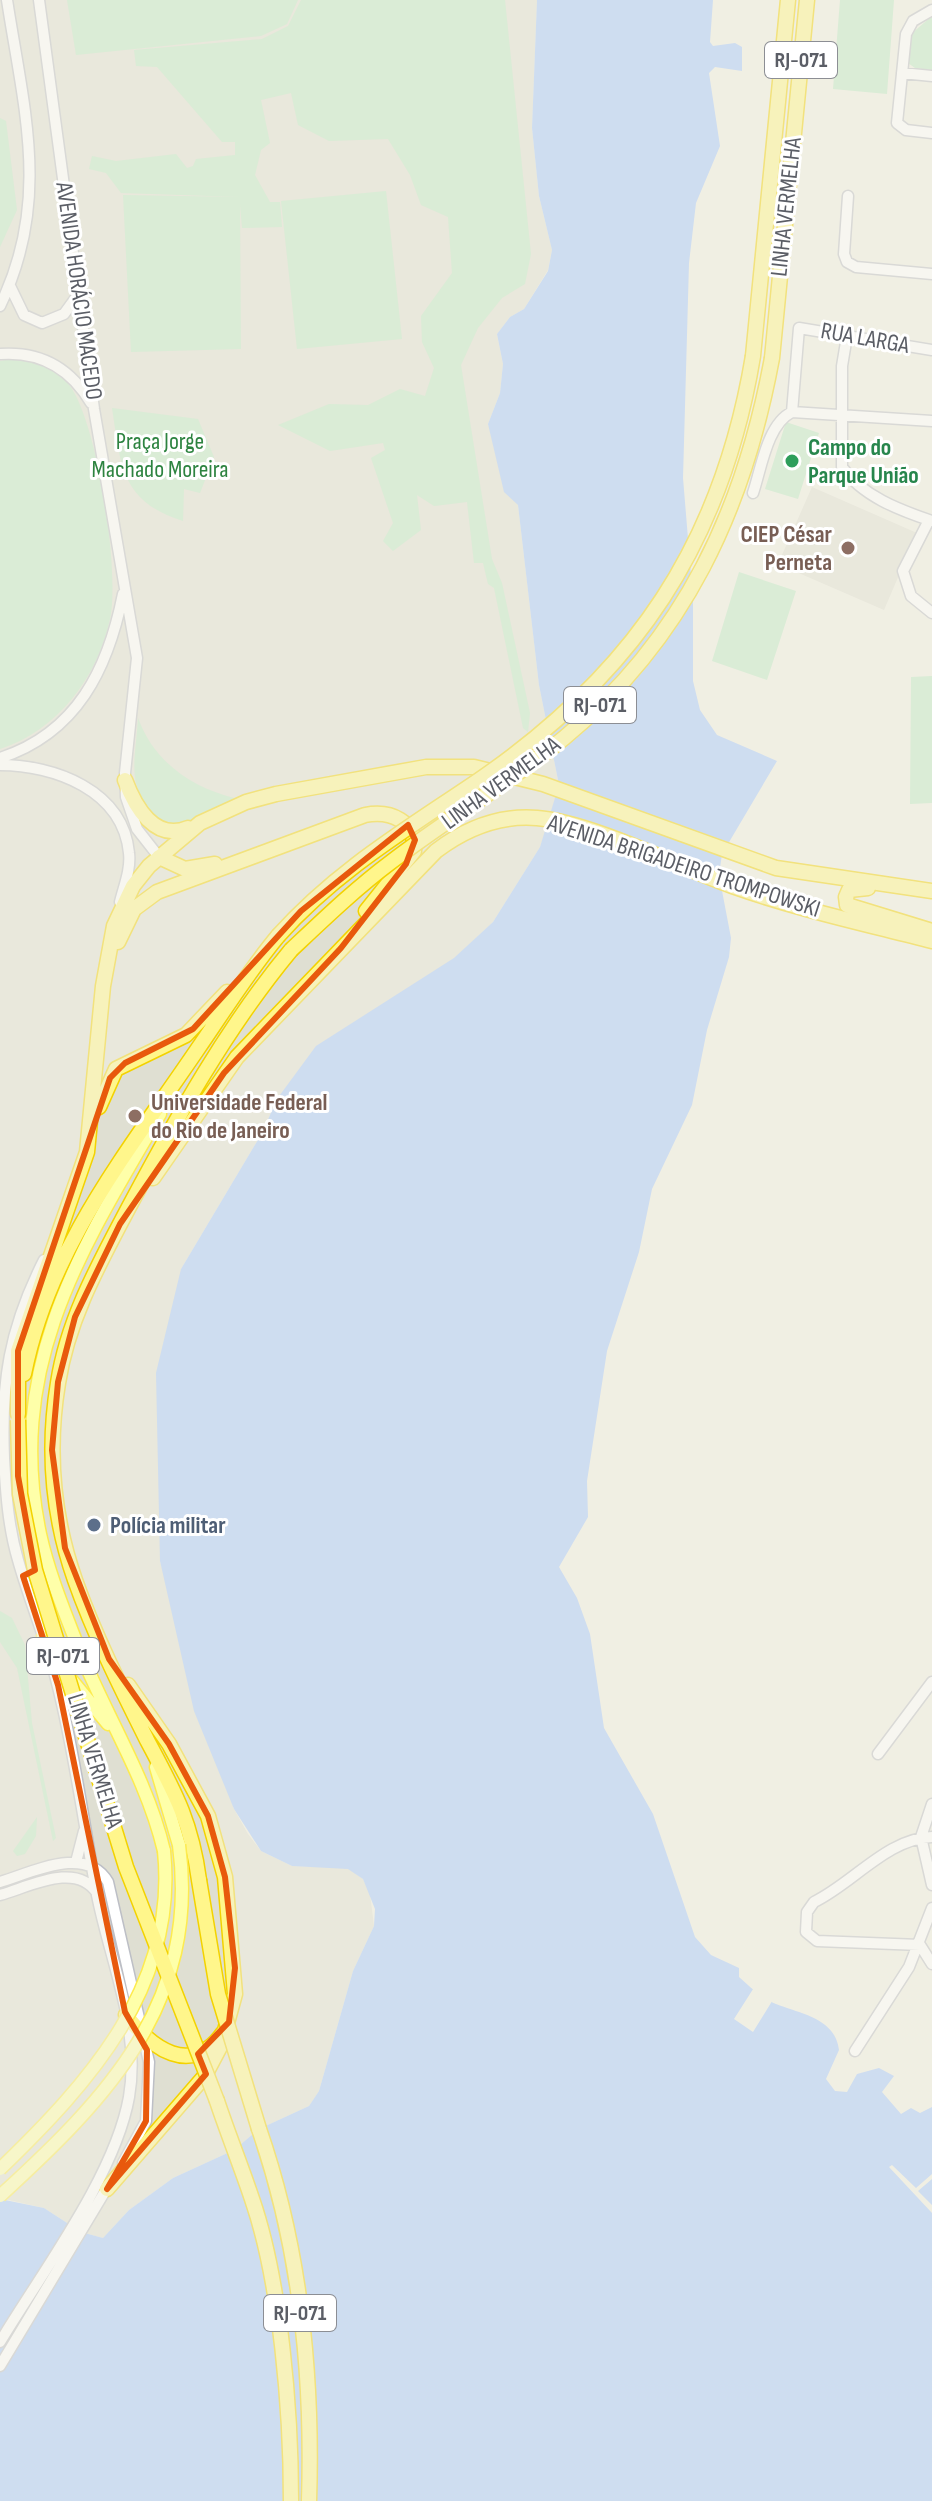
<svg xmlns="http://www.w3.org/2000/svg" width="932" height="2501" font-family="'Sofia Sans Condensed',sans-serif">
  <style>
    .education { fill: #dfdfd2 }
    .green { fill: #bee9c5 }
    .water { fill: #a4c7ff }
    .pier { fill: #f0efe3 }
    .lines { fill: none; stroke-linecap: round; stroke-linejoin: round }
    .minor-casing { stroke: #bdbfc6; stroke-width: 13 }
    .major-casing { stroke: #fdeb4f; stroke-width: 15 }
    .highway-casing { stroke: #f3d200; stroke-width: 17 }
    .minor { stroke: #fff; stroke-width: 10 }
    .major { stroke: #feffa9; stroke-width: 12 }
    .highway { stroke: #fff68b; stroke-width: 14 }
    .major-bridge-casing { stroke: #fdeb4f; stroke-width: 15; stroke-linecap: butt }
    .highway-bridge-casing { stroke: #f3d200; stroke-width: 17; stroke-linecap: butt }
    .major-bridge { stroke: #feffa9; stroke-width: 12 }
    .highway-bridge { stroke: #fff68b; stroke-width: 14 }
    .marked { fill: none; stroke: #e8590c; stroke-width: 6; stroke-linejoin: round }
    .leisure-dot { fill: #2e9e5b; stroke: #fff; stroke-width: 3 }
    .education-dot { fill: #8d6e63; stroke: #fff; stroke-width: 3 }
    .service-dot { fill: #5c6f8a; stroke: #fff; stroke-width: 3 }
    .labels { text-anchor: middle; dominant-baseline: central; stroke-width: 6; stroke-linejoin: round; paint-order: stroke }
    .shield { fill: #fff; stroke: #8c8e94; stroke-width: 2 }
    .shield-label { font-size: 22px; font-weight: bold; fill: #5b5e66 }
    .street-label { font-size: 24px; fill: #5b5e66; stroke: #fff }
    .park-label { font-size: 24px; fill: #2d8340; stroke: #fff }
    .leisure-label { font-size: 24px; font-weight: bold; fill: #27864d; stroke: #fff; text-anchor: start }
    .education-label { font-size: 24px; font-weight: bold; fill: #785e54; stroke: #fff; text-anchor: end }
    .service-label { font-size: 24px; font-weight: bold; fill: #4e5e75; stroke: #fff; text-anchor: start }
  </style>
  <rect width="100%" height="100%" fill="#f0efe3"/>
  <!-- education -->
  <path class="education" d="M0 0H537L532 128 539 196 552 250 548 270 524 309 510 317 497 334 503 364 500 393 488 424 518 505 539 685 559 785 556 803 540 847 493 922 455 958 277 1099 262 1133 181 1269 160 1561 173 1608 234 1809 248 1834 261 1851 292 1866 348 1868 363 1879 370 1894 374 1926 353 1971 319 2091 309 2106 259 2129 234 2150 173 2178 129 2210 103 2238 81 2232 44 2208 0 2198Z
    M812 487 917 533 884 610 778 564Z"/>
  <!-- green -->
  <path class="green" d="M67 0H298L287 24 261 36 76 55Z
    M301 0H505L531 254 525 284 502 298 478 328 461 365 492 559 502 583 530 713 528 732 523 728 494 588 488 584 483 563H474L467 502 434 506 417 495 421 530 393 551 383 541 393 523 371 458 385 450 383 443 330 451 278 425 329 404 368 405 400 389 425 396 434 368 422 342 421 316 452 273 448 217 421 205 410 175 388 139 329 141 298 125 291 93 261 100 270 143 261 150 255 175 270 202H280L282 227 242 228 240 205 241 349 131 352 123 195 241 197 121 193 106 173 89 169 92 156 116 161 176 154 187 168 193 166 196 159 235 155V142H222L157 67 136 66 134 50 262 39 288 26Z
    M840 0H894L887 94 833 89Z
    M932 16V70L915 68 908 63 911 34Z
    M0 118 6 121 17 210 0 247Z
    M386 191 402 339 297 349 281 201Z
    M10 359C32 361 57 368 70 386 98 425 120 573 110 619 97 678 58 730 0 749V361Z
    M112 408 198 419 214 457 200 493 184 489 183 521C120 501 121 465 112 408Z
    M786 422 819 433 798 499 765 489Z
    M739 572 796 591 767 680 712 661Z
    M932 676V803L910 804 911 677Z
    M138 718C154 762 191 787 234 798L233 802 180 825H165C124 789 135 768 138 718Z
    M0 1611 12 1618 25 1645 32 1723 56 1838 53 1841 17 1668 0 1642Z
    M37 1817 36 1836 25 1854 17 1856 13 1851Z"/>
  <!-- water -->
  <path class="water" d="M537 0H713L710 42 713 46 735 43 742 47V71L715 67 709 73 720 146 696 203 689 263 683 478 693 599V681L700 710 717 735 777 761 722 854 719 875 731 938 729 957 707 1030 692 1105 652 1189 639 1252 607 1351 587 1481 588 1517 559 1567 577 1598 590 1634 604 1728 653 1814 695 1937 711 1955 739 1968V1977C750 1987 762 1998 776 2004 801 2014 835 2018 839 2050L826 2079 835 2091 847 2092 857 2074 879 2068 894 2076 882 2092 901 2114 911 2108 920 2113 932 2107V2501H0V2199L44 2208 81 2232 103 2238 129 2210 173 2178 234 2150 259 2129 309 2106 319 2091 353 1971 374 1926 375 1909 363 1879 348 1869 292 1866 261 1851 234 1809 194 1711 160 1561 156 1373 181 1269 262 1133 277 1099 316 1046 454 958 493 922 540 847 559 785 539 685 518 505 504 492 488 424 500 393 503 364 497 334 510 317 524 309 548 271 552 250 539 196 532 128Z"/>
  <!-- pier -->
  <path class="pier" d="M755 1986 774 1998 753 2032 734 2019Z
    M892 2165 916 2188 932 2174V2179L918 2191 932 2205V2213L889 2167Z"/>
  <g class="lines">
    <defs>
      <path id="minor" d="M39 0 94 409 137 658 125 773 126 797 137 829 159 857
        M932 10 913 21 906 34 897 123 906 130 932 133
        M902 73 932 76
        M848 196 844 254 847 262 856 267 932 274
        M10 286 24 315 42 323 64 314 80 292
        M0 306C51 201 24 110 7 0
        M847 336 842 366V467C862 496 899 510 932 521
        M0 354C41 351 71 369 91 403
        M792 412 799 328 932 350
        M792 412 932 421
        M753 493C761 470 767 424 792 412
        M929 520 903 571 911 596 932 613
        M0 758C77 733 108 669 123 594
        M0 765C54 765 123 790 129 853 131 869 124 886 120 902
        M878 1754 932 1682
        M932 1804 921 1837 932 1885
        M932 1837C888 1838 852 1884 814 1902L807 1912 806 1932 817 1941 920 1945 932 1964
        M76 1862 84 1831
        M0 1882C31 1873 86 1844 108 1882L149 2062 146 2121 123 2163
        M0 1895C29 1887 76 1861 97 1893
        M855 2051 909 1967 932 1908
        M0 2342C42 2272 115 2176 129 2097 141 2028 110 1961 97 1895 84 1826 75 1755 58 1687 48 1644 30 1603 18 1560 8 1526 6 1493 4 1458 1 1382 9 1329 44 1260
        M0 2366 110 2183"/>
      <path id="major" d="M160 1114C80 1250 5 1368 40 1534 48 1571 63 1608 77 1644 104 1713 147 1778 164 1851
        M43 1637 65 1672 108 1724
        M156 1767 179 1845"/>
      <path id="highway" d="M753 356 788 0
        M772 358 807 0
        M125 780C135 807 155 842 188 828
        M159 857 185 869 215 864
        M868 888 849 890 846 897 847 905 932 931
        M118 942 134 909 157 892 365 815C390 810 417 821 414 851L366 911
        M99 1107 116 1069 186 1035 227 992
        M153 1178 237 1057 436 851C465 829 500 815 537 818 591 822 679 867 732 886 797 909 866 924 932 941
        M24 1374C49 1248 127 1153 197 1050 224 1011 248 972 278 936
        M18 1414V1351L87 1152 103 986 114 926 133 886 149 866 200 823 246 802 276 794 426 767H474L543 784 776 868 932 891
        M199 1880C191 1820 174 1791 147 1740 121 1688 94 1634 75 1580 53 1517 47 1449 58 1383 68 1318 100 1262 130 1205 177 1117 227 1027 291 950
        M126 2015C151 2048 191 2078 223 2033
        M217 2101C228 2134 241 2166 252 2199 281 2283 291 2412 291 2501
        M259 2129C300 2247 313 2377 309 2501
        M107 2189 204 2077 221 2045 235 1994 225 1877 208 1816 169 1744 128 1685"/>
    </defs>
    <!-- minor casing -->
    <use href="#minor" class="minor-casing"/>
    <!-- major casing -->
    <use href="#major" class="major-casing"/>
    <!-- highway casing -->
    <use href="#highway" class="highway-casing"/>
    <!-- minor -->
    <use href="#minor" class="minor"/>
    <!-- major -->
    <use href="#major" class="major"/>
    <!-- highway -->
    <use href="#highway" class="highway"/>
    <defs>
      <path id="major-bridge" d="M0 2169C90 2082 178 1985 164 1851
        M0 2196C107 2098 200 2003 179 1845"/>
      <path id="highway-bridge" d="M278 936C337 870 407 829 479 780 635 673 722 543 753 356
        M291 950C324 919 355 889 391 862 447 819 509 783 564 738 685 638 744 509 772 358
        M18 1420 20 1494 35 1570 126 1867 217 2101
        M199 1880 218 1994 259 2129"/>
    </defs>
    <!-- major-bridge casing -->
    <use href="#major-bridge" class="major-bridge-casing"/>
    <!-- highway-bridge casing -->
    <use href="#highway-bridge" class="highway-bridge-casing"/>
    <!-- major-bridge -->
    <use href="#major-bridge" class="major-bridge"/>
    <!-- highway-bridge -->
    <use href="#highway-bridge" class="highway-bridge"/>
  </g>
  <!-- marked area -->
  <path d="M0 0H932V2501H0ZM408 825 415 840 406 864 341 948 224 1073 120 1224 75 1317 58 1382 52 1450 65 1548 109 1659 169 1744 208 1816 225 1877 235 1968 229 2022 198 2054 206 2074 107 2189 146 2121 147 2050 125 2012 58 1685 23 1576 35 1570 18 1476V1351L110 1078 125 1063 193 1029 301 911Z" fill="#f0efe3" fill-opacity=".55" fill-rule="evenodd"/>
  <path class="marked" d="M408 825 415 840 406 864 341 948 224 1073 120 1224 75 1317 58 1382 52 1450 65 1548 109 1659 169 1744 208 1816 225 1877 235 1968 229 2022 198 2054 206 2074 107 2189 146 2121 147 2050 125 2012 58 1685 23 1576 35 1570 18 1476V1351L110 1078 125 1063 193 1029 301 911Z"/>
  <!-- markers -->
  <circle class="leisure-dot" cx="792" cy="461" r="8"/>
  <g class="education-dot">
    <circle cx="848" cy="548" r="8"/>
    <circle cx="135" cy="1116" r="8"/>
  </g>
  <circle class="service-dot" cx="94" cy="1525" r="8"/>
  <g class="labels">
    <!-- shield labels -->
    <g class="shield">
      <rect x="765" y="42" width="72" height="36" rx="6"/>
      <rect x="564" y="687" width="72" height="36" rx="6"/>
      <rect x="27" y="1638" width="72" height="36" rx="6"/>
      <rect x="264" y="2295" width="72" height="36" rx="6"/>
    </g>
    <g class="shield-label">
      <text x="801" y="60">RJ-071</text>
      <text x="600" y="705">RJ-071</text>
      <text x="63" y="1656">RJ-071</text>
      <text x="300" y="2313">RJ-071</text>
    </g>
    <!-- street labels -->
    <g class="street-label">
      <text transform="translate(786 207) rotate(-84)">LINHA VERMELHA</text>
      <text transform="translate(79 291) rotate(82)">AVENIDA HORÁCIO MACEDO</text>
      <text transform="translate(865 338) rotate(10)">RUA LARGA</text>
      <text transform="translate(501 783) rotate(-36)">LINHA VERMELHA</text>
      <text transform="translate(684 866) rotate(18)">AVENIDA BRIGADEIRO TROMPOWSKI</text>
      <text transform="translate(95 1761) rotate(73)">LINHA VERMELHA</text>
    </g>
    <!-- park labels -->
    <g class="park-label">
      <text x="160" y="441">Praça Jorge<tspan x="160" dy="28">Machado Moreira</tspan></text>
    </g>
    <!-- leisure labels -->
    <g class="leisure-label">
      <text x="808" y="447">Campo do<tspan x="808" dy="28">Parque União</tspan></text>
    </g>
    <!-- education labels -->
    <g class="education-label">
      <text x="832" y="534">CIEP César<tspan x="832" dy="28">Perneta</tspan></text>
      <text x="151" y="1102" text-anchor="start">Universidade Federal<tspan x="151" dy="28">do Rio de Janeiro</tspan></text>
    </g>
    <!-- service labels -->
    <g class="service-label">
      <text x="110" y="1525">Polícia militar</text>
    </g>
  </g>
</svg>
